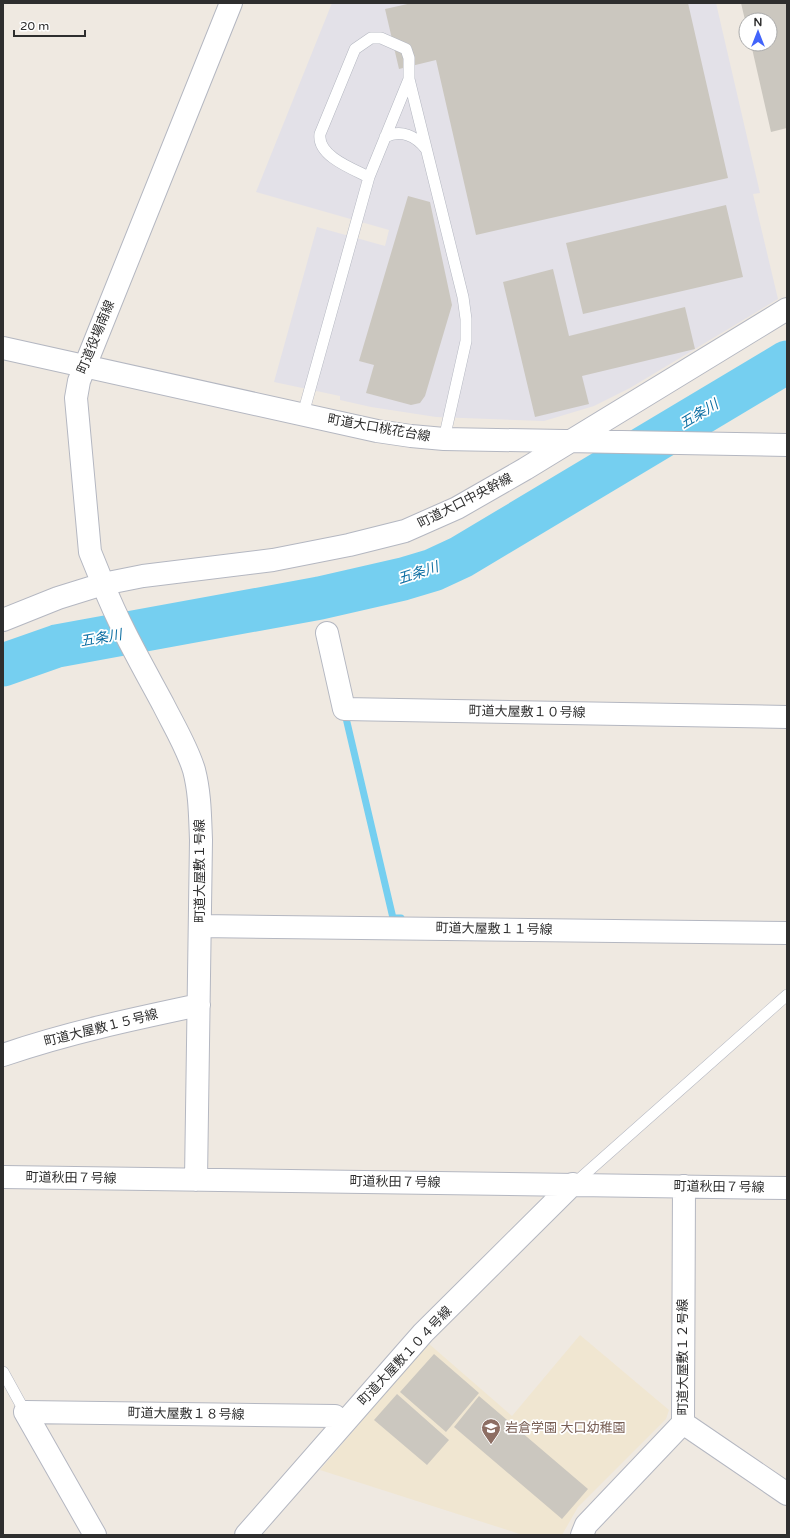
<svg xmlns="http://www.w3.org/2000/svg" width="790" height="1538" font-family="'Varela Round','Noto Sans JP',sans-serif">
  <style>
    .industrial { fill: #e3e1e8 }
    .education { fill: #f0e6d1 }
    .lines { fill: none; stroke-linecap: round; stroke-linejoin: round }
    .stream { stroke: #75cff0; stroke-width: 7 }
    .river { stroke: #75cff0; stroke-width: 43 }
    .building { fill: #cbc7bf }
    .service-casing { stroke: #b4b7c1; stroke-width: 12 }
    .minor-casing { stroke: #b4b7c1; stroke-width: 24 }
    .tertiary-casing { stroke: #b4b7c1; stroke-width: 24 }
    .service { stroke: #fff; stroke-width: 11 }
    .minor { stroke: #fff; stroke-width: 22 }
    .tertiary { stroke: #fff; stroke-width: 22 }
    .labels { text-anchor: middle; dominant-baseline: central; stroke-width: 3.5; stroke-linejoin: round; paint-order: stroke }
    .street-label { font-size: 13px; fill: #2e2e2e; stroke: #fff }
    .education-label { font-size: 13px; fill: #785e54; stroke: #fff; text-anchor: start }
    .water-label { font-size: 14px; font-style: italic; fill: #0d6fa3; stroke: #fff }
  </style>
  <rect width="100%" height="100%" fill="#efe9e1"/>
  <!-- industrial -->
  <path class="industrial" d="M332 3H716L760 193 753 194 778 299 630 388 594 406 544 421 436 417 371 407 340 400V396L274 382 317 227 385 246 389 230 256 192Z"/>
  <!-- education -->
  <path class="education" d="M580 1335 669 1410 666 1419 578 1507 562 1535H523L320 1470 428 1343 512 1416Z"/>
  <g class="lines">
    <!-- stream -->
    <path class="stream" d="M346 718 393 918H401"/>
    <!-- river -->
    <path class="river" d="M3 665 57 646 320 598 403 579 433 570 461 557 787 362"/>
  </g>
  <!-- building -->
  <path class="building" d="M412 3H688L728 178 476 235 436 60 399 69 385 9Z
    M741 3H787V128L771 132 751 44H770V20H745Z
    M408 196 430 202 452 305 425 396 420 403 411 405 366 393 374 365 359 361Z
    M726 205 743 277 583 314 566 243Z
    M553 269 569 336 685 307 695 349 582 376 589 404 535 417 503 282Z
    M434 1354 479 1393 446 1432 400 1392Z
    M397 1394 449 1440 427 1465 374 1420Z
    M479 1396 588 1489 562 1519 454 1427Z"/>
  <g class="lines">
    <defs>
      <path id="service" d="M385 137C401 129 416 136 426 149
        M369 177C353 169 317 156 320 134L355 49 371 38H381L406 49 409 58V79L463 297 466 319V341L444 439
        M303 414 369 177 409 79
        M575 1183 787 995
        M3 1372 25 1412"/>
      <path id="minor" d="M103 584C119 625 142 665 163 704 174 726 187 747 194 770 200 793 200 816 201 840L196 1180
        M327 633 344 709 787 717
        M200 926 787 933
        M3 1055C67 1033 133 1019 199 1005
        M3 1177 787 1188
        M25 1412 335 1416 343 1424
        M25 1412 95 1535
        M683 1423 787 1494
        M246 1535 423 1333 573 1184
        M582 1535 586 1525 683 1423 684 1186"/>
      <path id="tertiary" d="M3 348 377 431 411 436 444 439 787 445
        M103 584 143 576 273 560 349 545 405 531 457 508 525 469 787 309
        M3 620 58 598 103 584 90 552 76 398 79 381 231 3"/>
    </defs>
    <!-- service casing -->
    <use href="#service" class="service-casing"/>
    <!-- minor casing -->
    <use href="#minor" class="minor-casing"/>
    <!-- tertiary casing -->
    <use href="#tertiary" class="tertiary-casing"/>
    <!-- service -->
    <use href="#service" class="service"/>
    <!-- minor -->
    <use href="#minor" class="minor"/>
    <!-- tertiary -->
    <use href="#tertiary" class="tertiary"/>
  </g>
  <!-- icons -->
  <defs>
    <symbol id="school-pin" viewBox="-11 -11 22 30"><path d="M0 17L-7.5 6A9.5 9.5 0 1 1 7.5 6Z" fill="#8d6e63" stroke="#fff"/><path d="M0-5L7-2L0 1L-7-2ZM-4 1L0 2.5L4 1V4Q0 6-4 4Z" fill="#fff"/></symbol>
  </defs>
  <g fill-rule="evenodd">
    <use href="#school-pin" x="480" y="1417" width="22" height="30"/>
  </g>
  <g class="labels">
    <!-- street labels -->
    <g class="street-label">
      <text transform="translate(96 337) rotate(-68)">町道役場南線</text>
      <text transform="translate(379 428) rotate(10)">町道大口桃花台線</text>
      <text transform="translate(465 501) rotate(-27)">町道大口中央幹線</text>
      <text transform="translate(527 712) rotate(1)">町道大屋敷１０号線</text>
      <text transform="translate(200 871) rotate(-90)">町道大屋敷１号線</text>
      <text transform="translate(494 929) rotate(1)">町道大屋敷１１号線</text>
      <text transform="translate(101 1028) rotate(-14)">町道大屋敷１５号線</text>
      <text transform="translate(71 1178) rotate(1)">町道秋田７号線</text>
      <text transform="translate(395 1182) rotate(1)">町道秋田７号線</text>
      <text transform="translate(719 1187) rotate(1)">町道秋田７号線</text>
      <text transform="translate(405 1356) rotate(-47)">町道大屋敷１０４号線</text>
      <text transform="translate(683 1357) rotate(-90)">町道大屋敷１２号線</text>
      <text transform="translate(186 1414) rotate(1)">町道大屋敷１８号線</text>
    </g>
    <!-- education labels -->
    <g class="education-label">
      <text x="505" y="1428">岩倉学園 大口幼稚園</text>
    </g>
    <!-- water labels -->
    <g class="water-label">
      <text transform="translate(699 414) rotate(-31)">五条川</text>
      <text transform="translate(418 573) rotate(-18)">五条川</text>
      <text transform="translate(101 638) rotate(-10)">五条川</text>
    </g>
  </g>
  <!-- border -->
  <rect width="790" height="1538" fill="none" stroke="#2e2e2e" stroke-width="8"/>
  <!-- north arrow -->
  <g transform="translate(758 32)"><circle r="19" fill="#ffffff" stroke="#ababab"/>
  <path d="M0-3L7 15L0 10L-7 15Z" fill="#4264fb"/>
  <text y="-6" font-size="11" font-weight="bold" text-anchor="middle" fill="#2e2e2e">N</text>
  </g>
  <!-- scale -->
  <path d="M14 30v6h71v-6" fill="none" stroke="#2e2e2e" stroke-width="2"/>
  <text x="20" y="30" font-size="12" fill="#2e2e2e" stroke="#ffffff" stroke-width="3" paint-order="stroke">20 m</text>
</svg>
